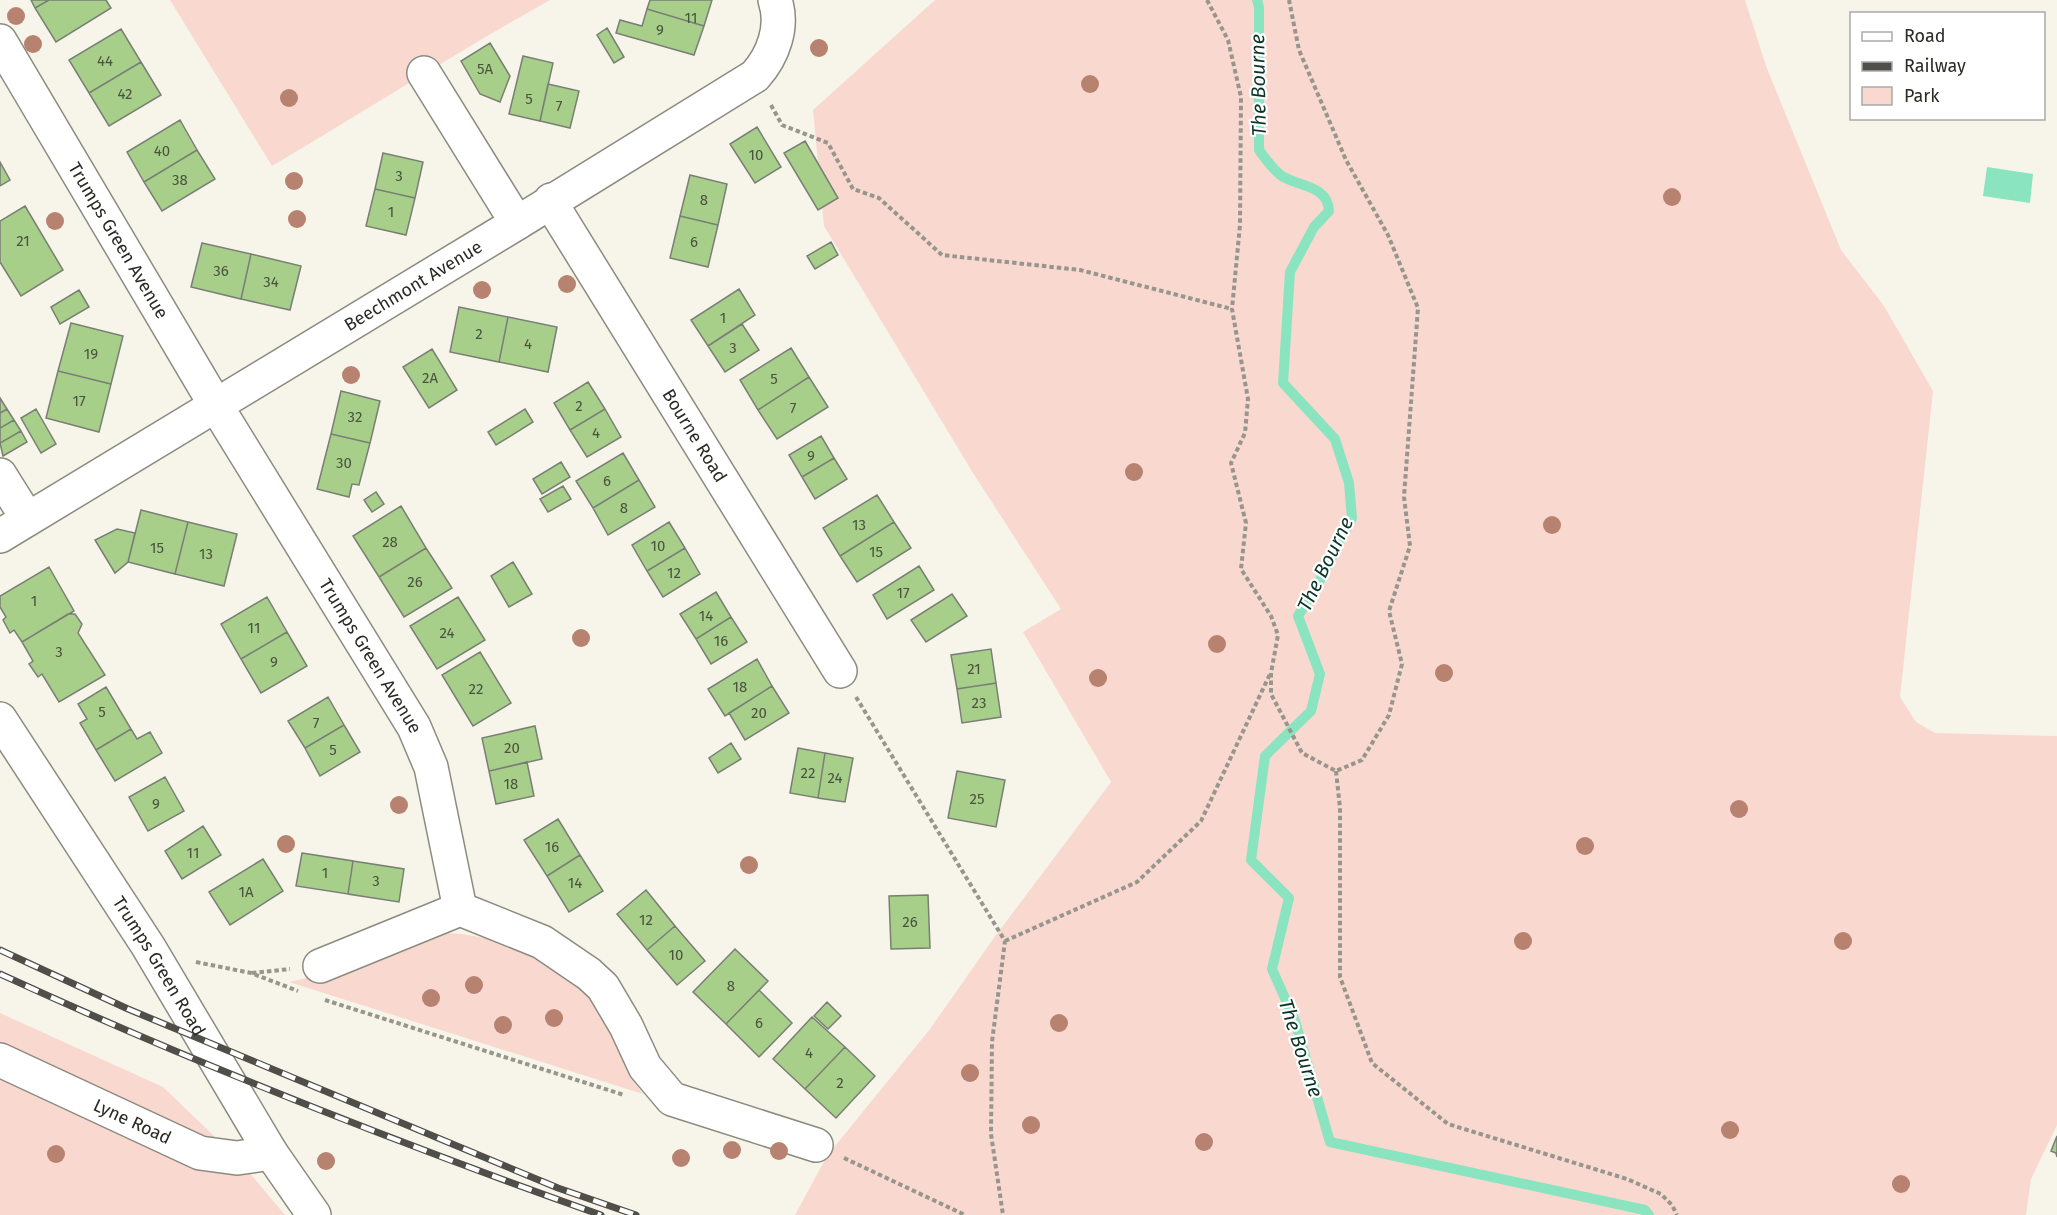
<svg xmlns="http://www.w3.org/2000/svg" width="2057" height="1215" font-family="'Fira Sans',sans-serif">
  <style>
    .green { fill: #f9d8d0 }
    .water { fill: #89e4bf }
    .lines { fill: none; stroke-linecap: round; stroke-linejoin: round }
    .stream { stroke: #89e4bf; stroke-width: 10 }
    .building { fill: #a7cf8a; stroke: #797f75; stroke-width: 1.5 }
    .minor-casing { stroke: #8c8b80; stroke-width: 36 }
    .path { stroke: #97968d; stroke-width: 4; stroke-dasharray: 4.5 3; stroke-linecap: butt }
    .minor { stroke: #fff; stroke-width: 33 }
    .rail-casing { stroke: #504e48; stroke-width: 7 }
    .rail { stroke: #fff; stroke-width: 4.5; stroke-dasharray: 14; stroke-linecap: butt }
    .tree { fill: #b7826f }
    .labels { text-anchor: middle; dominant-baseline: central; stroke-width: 4.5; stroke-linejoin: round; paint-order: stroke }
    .number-label { font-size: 15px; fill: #4a533e }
    .street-label { font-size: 18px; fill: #2b2a25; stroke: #fff }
    .water-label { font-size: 20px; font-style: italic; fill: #0b3526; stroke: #fff }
  </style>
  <rect width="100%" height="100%" fill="#f7f5e9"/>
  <!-- green -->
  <path class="green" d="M170 0H550C455 53 365 111 272 166Z
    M935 0H1745L1766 66 1841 250 1884 306 1933 391 1900 697 1916 722 1935 733 2057 736V1125L2031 1179 2026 1215H795L827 1156 930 1029 996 935 1111 782 1023 632 1061 609 973 473 824 226 813 110Z
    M448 933C494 935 556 958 588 994 598 1006 607 1023 614 1037 625 1056 629 1077 643 1094L289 982 355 967 428 935Z
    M0 1013 163 1087 237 1158 285 1215H0Z"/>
  <!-- water -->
  <path class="water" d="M1987 167 2033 174 2030 203 1983 196Z"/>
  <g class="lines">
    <!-- stream -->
    <path class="stream" d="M1257 0 1259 7V150C1265 158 1273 170 1282 176 1299 187 1328 185 1329 211L1314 227 1290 272 1283 383 1335 439 1349 483 1352 518 1316 588 1298 616 1320 674 1311 711 1265 756 1251 860 1289 898 1272 969 1295 1021 1330 1142 1645 1210 1649 1215"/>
  </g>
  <!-- building -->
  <path class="building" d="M31 0H49L35 8Z
    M49 0H106L111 8 56 42 35 8Z
    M650 0H712L704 26 647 9Z
    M647 9 704 26 694 55 616 33 620 20 642 26Z
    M607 28 624 57 614 63 597 35Z
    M121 29 141 62 89 93 69 60Z
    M490 43 510 76 500 102 480 94 461 61Z
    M523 56 553 63 540 121 509 114Z
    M141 62 161 95 109 126 89 93Z
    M548 84 579 91 570 128 540 121Z
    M180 120 197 150 144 182 127 152Z
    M757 127 781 167 755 183 730 144Z
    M805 141 838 198 818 210 784 153Z
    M197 150 215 179 162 211 144 182Z
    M383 153 423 162 415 198 375 189Z
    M0 162 10 180 0 186Z
    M690 175 727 184 718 225 680 216Z
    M375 189 415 198 406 235 366 226Z
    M25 206 63 270 21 296 0 262V221Z
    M680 216 718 225 708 267 670 258Z
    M831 242 838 255 815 269 807 256Z
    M202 243 251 254 241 299 191 287Z
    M251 254 301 266 290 310 241 299Z
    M739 289 755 315 708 346 691 320Z
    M79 290 89 307 60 324 51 307Z
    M459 307 508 317 499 362 450 352Z
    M508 317 557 327 548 372 499 362Z
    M71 323 123 336 111 384 58 371Z
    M742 324 759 350 725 372 708 346Z
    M791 348 809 377 758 410 740 380Z
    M432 349 457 390 429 408 403 367Z
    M58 371 111 384 99 432 46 418Z
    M809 377 828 407 777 439 758 410Z
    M588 382 605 409 570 430 554 403Z
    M341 391 380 401 370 443 331 434Z
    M0 398 7 409 0 413Z
    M7 409 14 420 0 428V413Z
    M36 409 56 444 41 453 21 418Z
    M525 409 533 422 496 445 488 432Z
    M605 409 621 437 587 457 570 430Z
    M14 420 21 431 0 443V428Z
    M21 431 27 442 3 456 0 443Z
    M331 434 370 443 359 485 352 484 349 497 317 489Z
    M821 436 834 458 802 477 789 455Z
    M623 453 639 480 593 508 576 481Z
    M834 458 847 479 815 499 802 477Z
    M561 462 570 477 542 494 533 479Z
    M639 480 655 507 608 535 593 508Z
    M563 486 571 499 548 512 540 499Z
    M376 492 384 504 372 512 364 500Z
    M877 495 894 522 840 556 823 528Z
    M401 506 426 548 379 577 353 536Z
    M141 510 188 522 175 574 128 562Z
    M188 522 237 534 224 586 175 574Z
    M669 522 685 548 647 571 632 545Z
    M894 522 911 548 857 582 840 556Z
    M117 529 135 533 128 562 115 573 95 540Z
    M426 548 452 588 404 617 379 577Z
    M685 548 700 574 663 597 647 571Z
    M513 562 532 594 509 607 491 576Z
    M919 566 934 590 887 619 873 595Z
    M49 567 74 611 22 642 14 630 10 633 3 620 6 617 0 607V596Z
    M716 592 731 617 696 639 680 614Z
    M952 594 967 616 926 642 911 620Z
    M267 597 287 632 241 659 221 624Z
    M458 597 485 640 437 669 410 626Z
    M68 614H75L82 624 78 633 105 675 59 702 42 674 38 677 29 664 33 661 22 642Z
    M731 617 747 642 711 664 696 639Z
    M287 632 307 666 261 693 241 659Z
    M991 649 996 683 957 689 951 655Z
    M480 652 511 703 473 726 442 675Z
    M757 659 772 686 725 716 708 689Z
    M996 683 1001 717 962 723 957 689Z
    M772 686 789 713 745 740 729 713Z
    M106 687 131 729 96 750 80 723 87 719 78 704Z
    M328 697 344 725 305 748 288 721Z
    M344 725 360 752 320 776 305 748Z
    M535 726 542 759 489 771 482 738Z
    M131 729 137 739 150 732 162 753 115 781 96 750Z
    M731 743 741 759 718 773 709 758Z
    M798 748 825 753 818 798 790 793Z
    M825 753 853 758 845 802 818 798Z
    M527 762 534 796 496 804 489 771Z
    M957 771 1005 780 996 827 948 818Z
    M165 777 184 811 148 831 129 797Z
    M558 819 580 855 547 876 524 840Z
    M203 826 221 855 182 879 165 851Z
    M302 853 353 861 348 894 296 886Z
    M580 855 603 891 569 912 547 876Z
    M263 859 283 891 230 925 209 892Z
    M353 861 404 869 399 902 348 894Z
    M646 890 675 926 647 950 617 914Z
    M928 895 930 948 891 949 889 896Z
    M675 926 705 961 677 985 647 950Z
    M735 949 768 981 726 1024 693 992Z
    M759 990 792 1023 759 1057 726 1024Z
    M827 1002 841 1016 828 1029 814 1016Z
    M812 1017 845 1047 805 1089 773 1059Z
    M845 1047 875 1076 836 1118 805 1089Z
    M2057 1136V1157L2056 1153 2051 1151Z"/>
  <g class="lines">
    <defs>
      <g id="minor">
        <path id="s1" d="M0 41 215 404 414 727 431 767 460 909 542 942 589 974 603 987 626 1026 645 1067 672 1099 816 1145"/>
        <path d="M424 73 517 223"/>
        <path id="s2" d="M551 200 557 213 840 671"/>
        <path d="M0 475 27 518"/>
        <path id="s3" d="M0 536 517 223 755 76C773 56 784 27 775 0"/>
        <path id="s4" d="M0 719 148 946 271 1153 314 1215"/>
        <path d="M320 966 460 909"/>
        <path id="s5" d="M0 1060 200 1153 237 1158 271 1153"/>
      </g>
    </defs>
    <!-- minor casing -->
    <use href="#minor" class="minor-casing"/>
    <!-- path -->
    <path class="path" d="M1207 0 1228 40 1241 97 1240 225 1232 309 1248 399 1245 433 1231 463 1246 523 1241 569 1271 616 1278 635 1271 673V694L1302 753 1336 771 1362 760 1389 715 1402 664 1389 611 1410 546 1404 497 1418 308 1388 235 1346 160 1299 50 1289 0
      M771 105 782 125 828 143 853 189 879 198 942 255 1080 270 1232 309
      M856 697 1005 941 992 1042 991 1134 1003 1215
      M1336 771 1340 808V977L1372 1063 1448 1124 1627 1179 1661 1194 1672 1205 1677 1215
      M1005 941 1137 882 1201 821 1270 674
      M196 962 251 973 298 991
      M252 973 290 969
      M325 1000 624 1095
      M844 1158 965 1215"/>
    <!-- minor -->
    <use href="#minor" class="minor"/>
    <defs>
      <path id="rail" d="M0 950 128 1009 558 1188 636 1215
        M0 974C196 1064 398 1143 601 1215"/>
    </defs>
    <!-- rail casing -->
    <use href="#rail" class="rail-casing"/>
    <!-- rail -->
    <use href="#rail" class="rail"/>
  </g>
  <!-- trees -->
  <g class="tree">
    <circle cx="16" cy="16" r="9"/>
    <circle cx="33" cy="44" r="9"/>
    <circle cx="819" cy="48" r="9"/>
    <circle cx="1090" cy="84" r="9"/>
    <circle cx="289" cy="98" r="9"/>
    <circle cx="294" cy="181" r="9"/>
    <circle cx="1672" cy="197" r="9"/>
    <circle cx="297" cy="219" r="9"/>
    <circle cx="55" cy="221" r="9"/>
    <circle cx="567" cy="284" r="9"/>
    <circle cx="482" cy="290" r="9"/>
    <circle cx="351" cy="375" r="9"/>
    <circle cx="1134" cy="472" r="9"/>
    <circle cx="1552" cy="525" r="9"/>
    <circle cx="581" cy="638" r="9"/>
    <circle cx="1217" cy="644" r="9"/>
    <circle cx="1444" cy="673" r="9"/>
    <circle cx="1098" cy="678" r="9"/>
    <circle cx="399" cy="805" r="9"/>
    <circle cx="1739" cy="809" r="9"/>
    <circle cx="286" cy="844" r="9"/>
    <circle cx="1585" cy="846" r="9"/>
    <circle cx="749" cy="865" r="9"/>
    <circle cx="1523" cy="941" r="9"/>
    <circle cx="1843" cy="941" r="9"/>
    <circle cx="474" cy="985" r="9"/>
    <circle cx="431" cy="998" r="9"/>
    <circle cx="554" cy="1018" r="9"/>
    <circle cx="1059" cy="1023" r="9"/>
    <circle cx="503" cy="1025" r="9"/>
    <circle cx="970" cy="1073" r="9"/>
    <circle cx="1031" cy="1125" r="9"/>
    <circle cx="1730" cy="1130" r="9"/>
    <circle cx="1204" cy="1142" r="9"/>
    <circle cx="732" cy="1150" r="9"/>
    <circle cx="779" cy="1151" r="9"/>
    <circle cx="56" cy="1154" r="9"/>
    <circle cx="681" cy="1158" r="9"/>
    <circle cx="326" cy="1161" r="9"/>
    <circle cx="1901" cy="1184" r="9"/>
  </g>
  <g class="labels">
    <!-- number labels -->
    <g class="number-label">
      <text x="691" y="18">11</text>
      <text x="660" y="30">9</text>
      <text x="105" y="61">44</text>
      <text x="485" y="69">5A</text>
      <text x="125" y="94">42</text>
      <text x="529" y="99">5</text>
      <text x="559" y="106">7</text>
      <text x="162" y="151">40</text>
      <text x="756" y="155">10</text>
      <text x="399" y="176">3</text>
      <text x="180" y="180">38</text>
      <text x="704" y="200">8</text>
      <text x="391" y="212">1</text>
      <text x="23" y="241">21</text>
      <text x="694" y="242">6</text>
      <text x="221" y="271">36</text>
      <text x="271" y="282">34</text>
      <text x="723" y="318">1</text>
      <text x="479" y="334">2</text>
      <text x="528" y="344">4</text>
      <text x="733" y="348">3</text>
      <text x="91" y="354">19</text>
      <text x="430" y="378">2A</text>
      <text x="774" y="379">5</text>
      <text x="79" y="401">17</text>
      <text x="579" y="406">2</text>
      <text x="793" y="408">7</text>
      <text x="355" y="417">32</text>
      <text x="596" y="433">4</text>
      <text x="811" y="456">9</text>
      <text x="344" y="463">30</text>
      <text x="607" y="481">6</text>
      <text x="624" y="508">8</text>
      <text x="859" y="525">13</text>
      <text x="390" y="542">28</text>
      <text x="658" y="546">10</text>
      <text x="157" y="548">15</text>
      <text x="876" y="552">15</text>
      <text x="206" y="554">13</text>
      <text x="674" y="573">12</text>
      <text x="415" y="582">26</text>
      <text x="903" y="593">17</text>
      <text x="34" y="601">1</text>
      <text x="706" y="616">14</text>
      <text x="254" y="628">11</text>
      <text x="447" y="633">24</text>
      <text x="721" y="641">16</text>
      <text x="59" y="652">3</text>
      <text x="274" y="662">9</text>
      <text x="974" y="669">21</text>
      <text x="740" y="687">18</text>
      <text x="476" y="689">22</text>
      <text x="979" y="703">23</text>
      <text x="102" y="712">5</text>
      <text x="759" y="713">20</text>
      <text x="316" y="723">7</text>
      <text x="512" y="748">20</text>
      <text x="333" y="750">5</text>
      <text x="808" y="773">22</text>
      <text x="835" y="778">24</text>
      <text x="511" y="784">18</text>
      <text x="977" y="799">25</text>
      <text x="156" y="804">9</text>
      <text x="552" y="847">16</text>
      <text x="193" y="853">11</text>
      <text x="325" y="873">1</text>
      <text x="376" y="881">3</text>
      <text x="575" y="883">14</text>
      <text x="246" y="892">1A</text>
      <text x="646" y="920">12</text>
      <text x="910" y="922">26</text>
      <text x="676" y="955">10</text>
      <text x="731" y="986">8</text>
      <text x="759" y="1023">6</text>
      <text x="809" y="1053">4</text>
      <text x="840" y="1083">2</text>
    </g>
    <!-- street labels -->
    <g class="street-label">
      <text stroke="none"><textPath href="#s1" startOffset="232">Trumps Green Avenue</textPath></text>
      <text stroke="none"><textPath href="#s3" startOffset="483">Beechmont Avenue</textPath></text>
      <text stroke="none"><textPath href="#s2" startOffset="276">Bourne Road</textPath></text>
      <text stroke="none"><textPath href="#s1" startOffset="718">Trumps Green Avenue</textPath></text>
      <text stroke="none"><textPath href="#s4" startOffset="294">Trumps Green Road</textPath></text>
      <text stroke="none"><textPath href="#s5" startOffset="146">Lyne Road</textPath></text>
    </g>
    <!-- water labels -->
    <g class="water-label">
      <text transform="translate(1258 85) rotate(-91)">The Bourne</text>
      <text transform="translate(1325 564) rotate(-64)">The Bourne</text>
      <text transform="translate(1301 1048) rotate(72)">The Bourne</text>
    </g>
  </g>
  <!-- legend -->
  <rect x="1850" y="12" width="195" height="108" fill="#ffffff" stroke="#aaaaa8" stroke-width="1.5"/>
  <rect x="1862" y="32" width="30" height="9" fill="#ffffff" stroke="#aaaaa8" stroke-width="1.5"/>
  <text x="1904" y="42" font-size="18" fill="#2b2a25">Road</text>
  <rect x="1862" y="62" width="30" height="9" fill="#504e48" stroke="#aaaaa8" stroke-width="1.5"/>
  <text x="1904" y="72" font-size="18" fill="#2b2a25">Railway</text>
  <rect x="1862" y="87" width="30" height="18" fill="#f9d8d0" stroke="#aaaaa8" stroke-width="1.5"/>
  <text x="1904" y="102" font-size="18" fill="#2b2a25">Park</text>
</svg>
